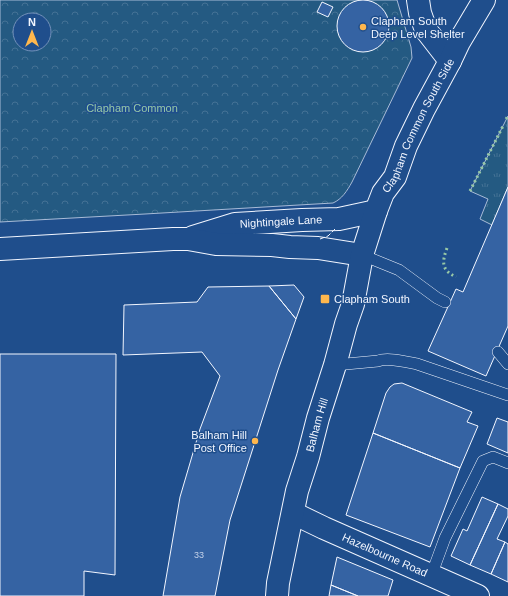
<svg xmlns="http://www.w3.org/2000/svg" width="508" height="596" font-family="Helvetica,sans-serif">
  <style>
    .grass { fill: url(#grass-tufts); stroke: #a8bbd7 }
    .park { fill: url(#park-crowns); stroke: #a8bbd7; fill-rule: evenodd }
    .building { fill: #3563a3; stroke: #f2f6ff }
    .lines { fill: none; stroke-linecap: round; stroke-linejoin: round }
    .lane-casing { stroke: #f2f6ff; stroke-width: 12 }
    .street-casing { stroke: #f2f6ff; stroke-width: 24 }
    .secondary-casing { stroke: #f2f6ff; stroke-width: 24 }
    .highway-casing { stroke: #f2f6ff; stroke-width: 24 }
    .lane { stroke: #1f4e8c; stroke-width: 11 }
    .street { stroke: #1f4e8c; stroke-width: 22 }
    .secondary { stroke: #1f4e8c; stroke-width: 22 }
    .highway { stroke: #1f4e8c; stroke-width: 22 }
    .hedge { stroke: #97c8a6; stroke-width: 3; stroke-dasharray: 2 3; stroke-linecap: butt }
    .fence { stroke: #f2f6ff; stroke-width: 1; stroke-dasharray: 5 2; stroke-linecap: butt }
    .poi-dot { fill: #ffb74d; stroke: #1f4e8c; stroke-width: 1.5 }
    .labels { text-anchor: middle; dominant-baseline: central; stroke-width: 3; stroke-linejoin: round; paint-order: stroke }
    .number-label { font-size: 9px; fill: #c3d1e8 }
    .poi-label { font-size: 11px; fill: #f2f6ff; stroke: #1f4e8c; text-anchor: start }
    .park-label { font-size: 11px; fill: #97c8a6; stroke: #1f4e8c }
    .street-label { font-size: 11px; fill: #f2f6ff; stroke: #1f4e8c }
  </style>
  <defs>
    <pattern id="grass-tufts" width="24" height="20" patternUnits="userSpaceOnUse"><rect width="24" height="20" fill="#245a82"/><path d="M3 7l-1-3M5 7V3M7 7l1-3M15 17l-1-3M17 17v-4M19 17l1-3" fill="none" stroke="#447295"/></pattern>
    <pattern id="park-crowns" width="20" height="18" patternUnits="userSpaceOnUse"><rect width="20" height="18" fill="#245a82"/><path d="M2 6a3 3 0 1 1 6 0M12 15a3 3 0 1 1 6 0" fill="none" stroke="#447295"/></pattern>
  </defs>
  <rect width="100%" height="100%" fill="#1f4e8c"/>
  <!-- grass -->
  <path class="grass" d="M508 116V187L492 225 480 219 488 199 470 191Z"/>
  <!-- park -->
  <path class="park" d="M0 0H397L411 47 412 58 352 182C347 191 342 199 333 203L145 214 0 222ZM20 20H44V44H20Z"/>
  <!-- building -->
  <path class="building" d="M337 26a26 26 0 1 1 52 0a26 26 0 1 1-52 0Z
    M322 2 333 7 328 17 317 12Z
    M508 187V326L486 376 428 351 456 289 463 292Z
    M294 285 304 297 296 319 269 286Z
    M269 286 296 319 278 370 230 520 215 596H163L180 497 200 429 220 376 202 352 123 355 124 305 197 302 208 287Z
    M0 354H116L115 575 84 571V596H0Z
    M402 383 472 412 467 422 478 426 460 468 373 433 386 393 390 387 394 384Z
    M497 418 508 422V453L487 444Z
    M373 433 460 468 430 547 346 515Z
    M482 497 498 504 470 565 451 556 463 529 467 531Z
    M498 504 508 509V516L497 539 505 542 491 574 470 565Z
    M505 542 508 544V582L491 574Z
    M337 557 393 580 388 596H358L331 585Z
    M331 585 358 596H329Z"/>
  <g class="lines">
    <defs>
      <path id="lane" d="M362 255 399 270 437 298 445 302
        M498 352 508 364
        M335 365 378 361C387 357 407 362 417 364L508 395
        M431 576 445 538 483 461 493 457 508 463"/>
      <g id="street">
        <path id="s1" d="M293 513 324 528 478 596"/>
      </g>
      <g id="secondary">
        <path id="s2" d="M193 237 235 224 302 220 339 219 376 211"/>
        <path d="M0 249 173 239H188L216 244 272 245 290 247 318 248 362 255"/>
      </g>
      <g id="highway">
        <path d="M418 0 420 13 426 30 450 61"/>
        <path id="s3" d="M277 596 278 583 297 491 308 457 318 418 335 365 346 324 353 304 362 255 376 211 383 193 395 177 406 146 424 109 450 61 459 42 484 0"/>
      </g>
    </defs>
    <!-- lane casing -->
    <use href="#lane" class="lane-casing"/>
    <!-- street casing -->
    <use href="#street" class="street-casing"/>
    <!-- secondary casing -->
    <use href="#secondary" class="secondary-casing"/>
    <!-- highway casing -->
    <use href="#highway" class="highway-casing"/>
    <!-- lane -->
    <use href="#lane" class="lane"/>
    <!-- street -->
    <use href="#street" class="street"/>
    <!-- secondary -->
    <use href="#secondary" class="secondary"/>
    <!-- highway -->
    <use href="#highway" class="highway"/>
    <!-- hedge -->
    <path class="hedge" d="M506 119 508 116
      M470 191 503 126
      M447 248C442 262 441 270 456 277"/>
    <!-- fence -->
    <path class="fence" d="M320 239 328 236 335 229"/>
  </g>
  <!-- markers -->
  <g class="poi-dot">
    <circle cx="363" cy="27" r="4"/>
    <rect x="320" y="294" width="10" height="10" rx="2"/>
    <circle cx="255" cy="441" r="4"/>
  </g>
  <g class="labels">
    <!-- number labels -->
    <g class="number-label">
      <text x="199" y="555">33</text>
    </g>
    <!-- poi labels -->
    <g class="poi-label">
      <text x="371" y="21">Clapham South<tspan x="371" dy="13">Deep Level Shelter</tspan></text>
      <text x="334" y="299">Clapham South</text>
      <text x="247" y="435" text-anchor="end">Balham Hill<tspan x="247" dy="13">Post Office</tspan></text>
    </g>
    <!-- park labels -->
    <g class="park-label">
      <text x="132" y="108">Clapham Common</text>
    </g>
    <!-- street labels -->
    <g class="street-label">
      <text stroke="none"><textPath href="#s3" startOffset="494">Clapham Common South Side</textPath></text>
      <text stroke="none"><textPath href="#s2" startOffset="90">Nightingale Lane</textPath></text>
      <text stroke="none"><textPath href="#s3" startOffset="176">Balham Hill</textPath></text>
      <text stroke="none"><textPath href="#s1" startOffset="101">Hazelbourne Road</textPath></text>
    </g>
  </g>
  <!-- north arrow -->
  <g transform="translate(32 32)"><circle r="19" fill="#1f4e8c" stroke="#7391ba"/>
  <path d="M0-3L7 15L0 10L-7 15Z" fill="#ffb74d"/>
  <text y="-6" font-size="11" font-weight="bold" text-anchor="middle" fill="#f2f6ff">N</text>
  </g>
</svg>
